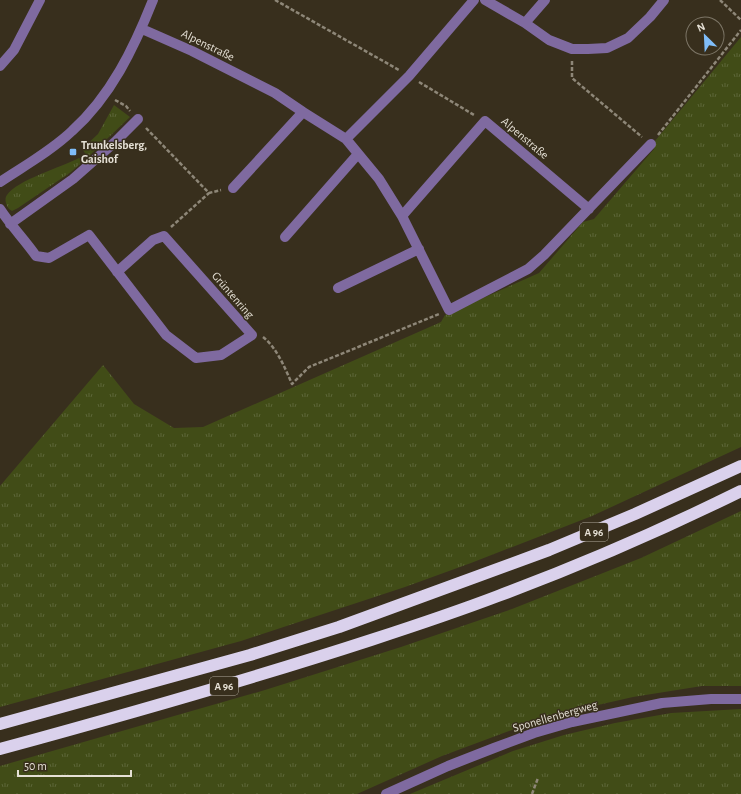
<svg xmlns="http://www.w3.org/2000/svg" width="741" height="794" font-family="'Alegreya Sans',sans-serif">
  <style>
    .grass { fill: url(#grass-tufts) }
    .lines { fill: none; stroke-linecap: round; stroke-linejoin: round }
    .path { stroke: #8e8778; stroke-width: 2.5; stroke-dasharray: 4 2; stroke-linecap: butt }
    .minor { stroke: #7f6aa0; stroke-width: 10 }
    .highway { stroke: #dad1ec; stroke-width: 12 }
    .poi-dot { fill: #7fbdf9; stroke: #382f1d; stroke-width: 1.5 }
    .labels { text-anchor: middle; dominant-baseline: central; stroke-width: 3; stroke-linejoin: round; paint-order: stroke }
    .shield { fill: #382f1d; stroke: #b1ab9e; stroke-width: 1 }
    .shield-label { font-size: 11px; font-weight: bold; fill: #e5e0d5 }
    .street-label { font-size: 12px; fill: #e5e0d5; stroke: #382f1d }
    .poi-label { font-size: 12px; font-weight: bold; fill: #e5e0d5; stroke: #382f1d; text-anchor: start }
  </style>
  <defs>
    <pattern id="grass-tufts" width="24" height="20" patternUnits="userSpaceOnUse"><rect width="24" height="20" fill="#414c17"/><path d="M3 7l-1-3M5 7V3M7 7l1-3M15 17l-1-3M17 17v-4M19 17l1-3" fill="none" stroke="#5c6638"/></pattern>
  </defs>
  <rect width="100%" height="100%" fill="#382f1d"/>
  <!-- grass -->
  <path class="grass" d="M741 37V447L592 516 471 563 405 587 241 641 0 707V486L103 365 134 404 174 428 203 427 441 322 445 315 539 273 583 222 594 219 654 149 655 141Z
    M114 105 130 117 88 157 82 149 98 134Z
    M79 158 81 159 80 164 71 172 18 208 12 211 9 209C6 205 4 199 7 195 17 180 62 167 79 158Z
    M741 511V686H702L633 697 567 712 509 731 442 756 357 794H0V766L265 690 401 647 512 609 641 558Z
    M741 709V794H410L513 751 564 735 615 723 671 713Z"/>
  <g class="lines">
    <!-- path -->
    <path class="path" d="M275 0 399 70
      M720 0 741 20
      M572 61V78L642 137
      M419 82 474 115
      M115 100 126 106 130 111
      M146 128 209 193 221 190
      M658 135 741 30
      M171 227 209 193
      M263 337C277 348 285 368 292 384L309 367 439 314
      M532 794 538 778"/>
    <!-- minor -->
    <path class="minor" d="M485 0 525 23 549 40 572 49H588L607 48 628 38 650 17 664 0
      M525 23 545 0
      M142 29 192 51 275 93 303 112 346 139 379 179 402 216 449 310 528 269 544 255 651 144
      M0 66 14 50 40 0
      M346 139 409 76 474 0
      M0 182C24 166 51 151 72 131 111 96 134 48 153 0
      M233 188 303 112
      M0 209C11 226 25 240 36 256L49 258 89 235 166 335 196 358 221 355 252 335 164 236 153 240 117 272
      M402 216 485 121 589 209
      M10 224 73 179 115 142 138 119
      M285 237 358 154
      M338 288 419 249
      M386 794 448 766 494 748 534 733 572 722 662 703 711 699H741"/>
    <!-- highway -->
    <path class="highway" d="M0 724 250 655 339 627 549 550 635 514 741 466
      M0 749C125 715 248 680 371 640 414 626 456 612 498 596 581 565 662 530 741 491"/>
  </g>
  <!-- markers -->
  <rect class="poi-dot" x="69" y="148" width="8" height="8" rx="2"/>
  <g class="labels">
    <!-- shield labels -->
    <g class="shield">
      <rect x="580" y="523" width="28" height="18" rx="3"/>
      <rect x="210" y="677" width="28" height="18" rx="3"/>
    </g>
    <g class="shield-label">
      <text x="594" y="532">A 96</text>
      <text x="224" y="686">A 96</text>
    </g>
    <!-- street labels -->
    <g class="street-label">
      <text transform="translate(208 45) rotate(26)">Alpenstraße</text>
      <text transform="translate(525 138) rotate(40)">Alpenstraße</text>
      <text transform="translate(233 295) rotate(49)">Grüntenring</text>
      <text transform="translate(555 716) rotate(-16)">Sponellenbergweg</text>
    </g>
    <!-- poi labels -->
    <g class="poi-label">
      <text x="81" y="145">Trunkelsberg,<tspan x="81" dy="14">Gaishof</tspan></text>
    </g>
  </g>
  <!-- north arrow -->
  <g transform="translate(705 36) rotate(336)"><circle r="19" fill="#382f1d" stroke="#7d7667"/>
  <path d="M0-3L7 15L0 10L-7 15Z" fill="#7fbdf9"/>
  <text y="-6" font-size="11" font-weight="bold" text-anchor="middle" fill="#e5e0d5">N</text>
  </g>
  <!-- scale -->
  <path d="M18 770v6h113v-6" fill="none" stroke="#e5e0d5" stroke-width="2"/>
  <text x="24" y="770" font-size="12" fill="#e5e0d5" stroke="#382f1d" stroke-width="3" paint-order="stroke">50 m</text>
</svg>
